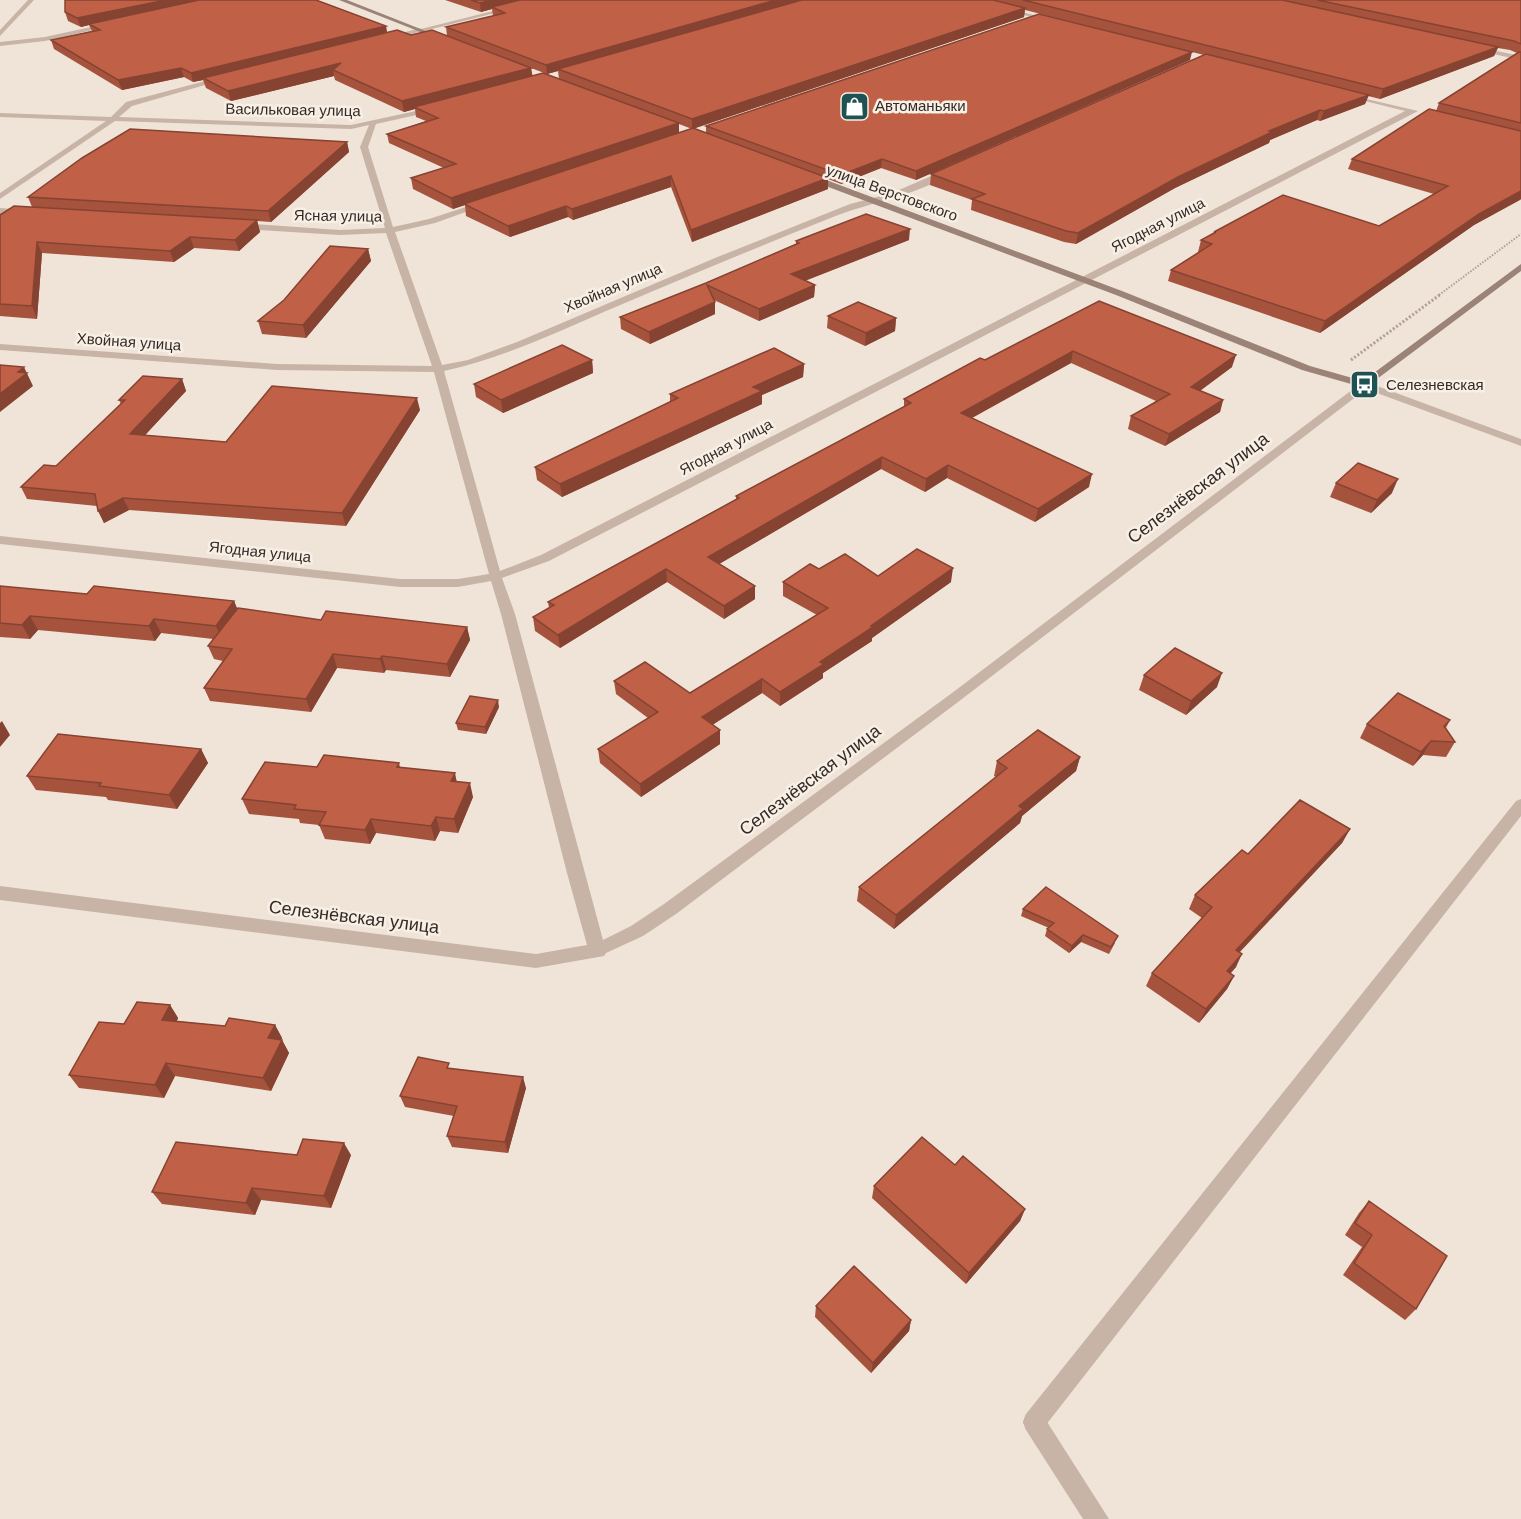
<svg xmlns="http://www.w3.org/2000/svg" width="1521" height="1519" font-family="'DM Sans',sans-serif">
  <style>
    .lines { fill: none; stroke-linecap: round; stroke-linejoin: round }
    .path-far1 { stroke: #b39e91; stroke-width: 2; stroke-dasharray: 1.5 1.5; stroke-linecap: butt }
    .path { stroke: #b39e91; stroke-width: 3; stroke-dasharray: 2 2; stroke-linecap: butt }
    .lane { fill: #c7b4a6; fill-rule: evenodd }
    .street { fill: #c7b4a6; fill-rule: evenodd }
    .secondary { fill: #9b8378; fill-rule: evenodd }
    .wall { fill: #a5533d; fill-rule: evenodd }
    .shaded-wall { fill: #864332 }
    .building { fill: #c06047; stroke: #864332; stroke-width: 1.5 }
    .labels { text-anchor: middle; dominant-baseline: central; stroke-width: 5; stroke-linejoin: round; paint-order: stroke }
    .far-poi-label { font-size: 15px; fill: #342a27; stroke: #f8efe5; text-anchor: start }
    .far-street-label { font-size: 15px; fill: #342a27; stroke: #f8efe5 }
    .street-label { font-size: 18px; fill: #342a27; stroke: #f8efe5 }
  </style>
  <rect width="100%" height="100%" fill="#f0e4d9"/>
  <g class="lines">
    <!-- path-far1 -->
    <path class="path-far1" d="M1439 295 1521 234"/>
    <!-- path -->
    <path class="path" d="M1351 360 1441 294"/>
    <!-- lane -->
    <path class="lane" d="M537 0H547L420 32 417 30Z
      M109 23 111 26 45 41 0 46V42L45 37Z
      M1034 1411 1042 1414 1109 1519H1083L1026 1430 1023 1422 1026 1414Z"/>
    <!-- street -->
    <path class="street" d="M28 0H34L0 36V30Z
      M968 0H978L1056 21 1053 23Z
      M420 28 422 31 387 40 384 38Z
      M1477 47 1521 56V60L1475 50Z
      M224 76 226 79 132 106 119 117 351 125 439 106V110L376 124 368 147 393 227 429 219 484 201 488 204 435 223 395 232 442 365 468 360 517 342 715 258 850 204 892 193 945 170 952 172C924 194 867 203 833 217 761 246 690 275 618 306 561 330 505 358 444 371L500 571 541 555 1405 111 1345 96V94L1418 111 549 561 502 578 515 614 603 940 631 926 664 904 952 693 1361 383H1369L1521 439V446L1366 389 962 699 676 914 643 936 606 953 604 956 536 968 0 900V886L536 954 587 945 567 873 501 614 491 581 458 587H400L0 544V536L400 579H458L489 574 434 372 277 370 0 350V344L277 364 432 366 386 233 340 235 240 229 236 226 240 223 340 230 385 228 360 147 369 125 351 129 115 121 0 199V193L106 121 0 117V113L111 117 126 102Z
      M0 208 27 210 31 213 27 216 0 214Z
      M1521 799V816L1042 1430 1034 1433 1026 1430 1023 1422 1026 1414 1516 801Z"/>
    <!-- secondary -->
    <path class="secondary" d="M339 0H347L446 39 441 40Z
      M807 175H813L1122 291 1310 366 1363 381 1521 264V271L1365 388 1302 370 1116 295 807 179Z"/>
  </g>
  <!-- wall -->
  <path class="wall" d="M445 0H1521V199L1474 225 1320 333 1168 281 1171 270 1199 252H1198L1201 240 1213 234 1214 232 1379 226 1434 194 1348 169 1352 159 1436 111 1439 103 1517 53 1510 50 1498 48 1494 56 1380 99 1368 96 1365 104 1320 121 1317 120 1270 140 1269 143 1175 188 1076 244 1064 242 971 210 972 200 930 185 931 174 1204 55 1025 10 1024 17 693 129 706 133V126L1190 60 916 180 881 168 841 184 828 179V189L692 242 671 187 573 220 568 217 510 237 466 216 465 205 453 209 413 189 411 178 444 168 389 143 387 134 426 121 416 117 415 109 404 112 335 80 334 76 231 101 206 88 203 80 193 82 184 77 122 90 54 49 51 40 92 31 89 25 81 27 68 21 65 12 386 26 387 32 411 35 447 36 446 27 493 16 492 9 481 12ZM531 68 547 74 558 71 559 79 663 118 532 76ZM679 124 692 129 679 133Z
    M347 142 349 152 271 222 257 221 260 232 239 251 194 248 174 262 42 253 37 319 0 316V215L32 207 28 197Z
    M909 240 805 281 815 285 814 297 759 321 714 300 715 314 650 344 621 329 620 317 706 283 796 244V241Z
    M368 249 371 261 306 338 262 334 258 321Z
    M1099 301 1232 367 1200 391 1223 400 1220 412 1165 446 1128 429 1131 416 1156 401 1071 363 972 418 1089 487 1035 522 947 478 925 492 881 469 719 564 755 599 724 619 667 582 560 648 535 631 533 617 549 608 548 602 736 499V496L904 407V399L985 360Z
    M828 316 896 318 895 331 865 346 827 328Z
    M592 360 593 373 503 413 476 397 474 384Z
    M804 364 803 377 762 395V404L562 497 537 480 535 467 670 402V394Z
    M182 379 186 391 145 435 226 442 420 410 346 526 129 510 104 523 97 506 27 499 21 487 56 466 121 404 119 400Z
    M1336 483 1392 493 1371 513 1330 497Z
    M819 569 878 576 951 582 872 638V641L823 673V678L780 706 762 693 712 725 720 730V744L641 797 600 763 598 749 648 718 616 694 614 681 690 693 817 615 783 596V582Z
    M0 586 87 594 234 601 237 609 321 620 467 627 470 640 450 677 386 670 384 673 337 668 311 712 210 701 204 688 223 661 214 659 208 646 213 639 161 633 155 641 38 630 30 639 0 637Z
    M1144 675 1217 687 1186 715 1139 690Z
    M499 707 486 734 458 730 456 723Z
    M1450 720 1446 728 1455 742 1446 757 1423 755 1413 766 1360 738 1367 724Z
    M201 749 208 763 177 809 108 800 106 797 36 790 27 776Z
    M1080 757 1076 771 1022 816 1020 823 894 929 857 901 859 887 996 777 994 776 997 761Z
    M399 763 400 767 457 781 473 797 458 833 440 831 435 841 376 833 370 844 325 839 319 825 300 823 299 819 249 814 242 799 317 767Z
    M1350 829 1342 843 1240 952 1236 967 1230 973 1234 976 1227 989 1199 1023 1146 986 1152 973 1202 918 1189 909 1195 895 1248 854Z
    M1023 909 1115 943 1109 954 1081 942 1069 953 1045 936 1047 929 1049 928 1021 916Z
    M170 1005 178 1018 177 1021 225 1026 275 1025 282 1038 281 1040H282L289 1053 271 1091 175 1076 164 1098 79 1088 69 1075 124 1024Z
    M451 1069 526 1088 508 1153 452 1147 447 1136 454 1116 405 1107 400 1096Z
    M297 1155H351L331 1208 261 1200 255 1215 162 1204 152 1192Z
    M955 1165 1025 1209 1020 1221 966 1284 872 1198 874 1186Z
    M1369 1201 1416 1309 1405 1320 1343 1275 1362 1247 1345 1235 1359 1213Z
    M816 1306 911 1320 909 1331 871 1373 815 1317Z"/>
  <!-- shaded-wall -->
  <path class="shaded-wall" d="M166 0H209L89 24V25L81 27 77 18Z
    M492 0H528L492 7V9L481 12 480 3Z
    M776 0H807L558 69V71L547 74 546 65Z
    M1025 8 1024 17 692 129V119Z
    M386 26 387 35 203 78V80L193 82 191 73Z
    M1498 47 1494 56 1380 99 1383 89Z
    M1192 52 1190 60 916 180V171Z
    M341 63 333 70 334 76 231 101 228 91Z
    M181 68 184 77 122 90 118 80Z
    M531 68 533 78 414 107 415 109 404 112 402 101Z
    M1369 95 1365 104 1320 121 1324 111Z
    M1320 110 1317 120 1270 140 1269 143 1175 188 1076 244 1078 233 1178 177 1269 131Z
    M679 123V133L453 209 451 198Z
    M347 142 349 152 271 222 268 211Z
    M882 159 881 168 841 184V175Z
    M671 176V187L573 220 572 209Z
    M828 178V189L692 242 691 230Z
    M1521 191V199L1520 200 1474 225 1320 333 1325 321 1479 214Z
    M566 206 568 217 510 237 508 226Z
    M257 220 260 232 239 251 235 240Z
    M910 229 909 240 791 286V274Z
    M190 237 194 248 174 262 170 251Z
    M37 242 42 253 37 319 32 306Z
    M368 249 371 261 306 338 303 325Z
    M815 285 814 297 759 321V309Z
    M715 302V314L650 344 649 332Z
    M896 318 895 331 865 346 866 333Z
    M1073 351 1071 363 959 425 961 413Z
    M1236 355 1232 367 1187 400 1191 387Z
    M592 360 593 373 503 413 501 400Z
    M804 364 803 377 762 395V404L562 497 560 484 753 387Z
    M24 367 33 386 0 412V394L18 372Z
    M182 379 186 391 135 446 130 434Z
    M417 398 420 410 346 526 342 513Z
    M1223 400 1220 412 1165 446 1169 434Z
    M882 457 881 469 709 570 708 557Z
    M948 465 947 478 925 492 926 479Z
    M1092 474 1089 487 1035 522 1038 509Z
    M1398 479 1392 493 1371 513 1377 500Z
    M123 498 129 510 104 523 98 511Z
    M953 568 951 582 872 638V641L823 673V678L780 706V692L820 662Z
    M666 569 667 582 560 648 558 635Z
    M755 586V599L724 619V606Z
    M234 601 240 615 222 640 216 626Z
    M30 616 38 630 30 639 22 625Z
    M154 619 161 633 155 641 149 626Z
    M467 627 470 640 450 677 447 664Z
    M333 654 337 668 311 712 306 699Z
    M382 656 386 670 384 673 380 659Z
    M1222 673 1217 687 1186 715 1191 701Z
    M762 679V693L703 731 702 717Z
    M498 700 499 707 486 734 485 727Z
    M2 721 10 735 0 747V723Z
    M720 730V744L641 797 640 784Z
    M1431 741 1423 755 1413 766 1421 752Z
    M201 749 208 763 177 809 169 795Z
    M1080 757 1076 771 1022 816 1020 823 894 929 896 915 1019 806Z
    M455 773 458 788 451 781Z
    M470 783 473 797 458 833 454 819Z
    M436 817 440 831 435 841 431 826Z
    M371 819 376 833 370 844 365 830Z
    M1350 829 1342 843 1229 963 1236 950Z
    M1083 935 1081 942 1069 953 1072 946Z
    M1242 954 1236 967 1221 985 1227 971Z
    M1234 976 1227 989 1199 1023 1206 1009Z
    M170 1005 178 1018 171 1033 162 1020Z
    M275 1025 282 1038 276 1051 268 1038Z
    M282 1040 289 1053 271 1091 263 1078Z
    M166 1063 175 1076 164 1098 155 1085Z
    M523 1077 526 1088 508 1153 505 1142Z
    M344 1143 351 1155 331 1208 324 1196Z
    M252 1188 261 1200 255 1215 246 1203Z
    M1025 1209 1020 1221 966 1284 969 1273Z
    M911 1320 909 1331 871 1373 873 1363Z"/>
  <!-- building -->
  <path class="building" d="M65 0H166L77 18 65 12Z
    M199 0H316L386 26 191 73 181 68 118 80 51 40 100 30 89 24Z
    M471 0H492L480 3Z
    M520 0H776L546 65 446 27 505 13 492 7Z
    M802 0H993L1025 8 692 119 558 69Z
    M1023 0H1282L1498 47 1383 89Z
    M1317 0H1521V44L1514 41Z
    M1039 14 1192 52 916 171 882 159 841 175 706 126Z
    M397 30 411 35 432 30 531 68 402 101 333 70 341 63 228 91 203 78Z
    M1519 52H1521V123L1439 103Z
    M1206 54 1369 95 1324 111 1320 110 1269 131 1272 132 1178 177 1078 233 1066 231 972 199 985 194 931 174Z
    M543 73 679 123 451 198 411 178 456 164 387 134 438 118 414 107Z
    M1429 109 1521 131V191L1479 214 1325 321 1171 270 1212 244 1201 240 1216 232H1214L1283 195 1379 226 1448 186 1352 159Z
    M693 128 828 178 691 230 671 176 572 209 566 206 508 226 464 204Z
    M130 129 347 142 268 211 28 197 82 158Z
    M14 206 257 220 235 240 190 237 170 251 37 242 32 306 0 304V215Z
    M866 214 910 229 791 274 815 285 759 309 707 285 715 302 649 332 620 317 706 283 799 243 796 241Z
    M330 246 368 249 303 325 258 321 284 300Z
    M1099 301 1236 355 1191 387 1223 400 1169 434 1131 416 1170 394 1073 351 961 413 1092 474 1038 509 948 465 926 479 882 457 708 557 755 586 724 606 666 569 558 635 533 617 554 605 548 602 739 498 736 496 911 403 904 399 980 358 985 360Z
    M858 302 896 318 866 333 828 316Z
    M562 345 592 360 501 400 474 384Z
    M774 348 804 364 753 387 762 391 560 484 535 467 678 398 670 394Z
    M0 365 24 367 18 372 27 373 0 394Z
    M143 376 182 379 130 434 226 442 272 386 417 398 342 513 123 498 98 511 95 494 21 487 44 465 56 466 125 400H119Z
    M1358 463 1398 479 1377 500 1336 483Z
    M917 549 953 568 871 626 873 627 820 662 824 664 780 692 762 679 702 717 720 730 640 784 598 749 658 712 614 681 645 662 690 693 828 608 783 582 810 564 819 569 845 554 878 576Z
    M0 586 87 594 94 586 234 601 216 626 154 619 149 626 30 616 22 625 0 623Z
    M238 608 321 620 326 611 467 627 447 664 382 656 380 659 333 654 306 699 204 688 232 649 208 646Z
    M1175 648 1222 673 1191 701 1144 675Z
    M1398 693 1450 720 1444 726 1455 742 1431 741 1421 752 1367 724Z
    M470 696 498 700 485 727 456 723Z
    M1038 730 1080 757 1019 806 1023 809 896 915 859 887 1007 768 997 761Z
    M58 734 201 749 169 795 99 786 101 783 27 776Z
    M324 755 399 763 397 767 455 773 451 781 470 783 454 819 436 817 431 826 371 819 365 830 319 825 326 812 294 809 296 805 242 799 265 762 317 767Z
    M1300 800 1350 829 1236 950 1242 954 1227 971 1234 976 1206 1009 1152 973 1212 907 1195 895 1242 850 1248 854Z
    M1046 887 1118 936 1111 947 1083 935 1072 946 1047 929 1054 923 1023 909Z
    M137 1002 170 1005 162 1020 225 1026 229 1018 275 1025 268 1038 282 1040 263 1078 166 1063 155 1085 69 1075 99 1022 124 1024Z
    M418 1057 449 1063 447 1068 523 1077 505 1142 447 1136 457 1106 400 1096Z
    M922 1137 955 1165 963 1156 1025 1209 969 1273 874 1186Z
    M303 1139 344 1143 324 1196 252 1188 246 1203 152 1192 176 1142 297 1155Z
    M1369 1201 1447 1256 1416 1309 1354 1263 1372 1235 1355 1223Z
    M854 1266 911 1320 873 1363 816 1306Z"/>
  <!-- icons -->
  <defs>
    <symbol id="shop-square" viewBox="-11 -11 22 22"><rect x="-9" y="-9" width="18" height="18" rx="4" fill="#1e5253" stroke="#f8efe5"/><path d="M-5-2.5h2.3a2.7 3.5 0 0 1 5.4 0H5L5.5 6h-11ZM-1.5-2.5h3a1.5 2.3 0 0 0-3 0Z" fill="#fff"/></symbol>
    <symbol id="bus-square" viewBox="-11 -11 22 22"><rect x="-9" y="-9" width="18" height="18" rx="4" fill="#1e5253" stroke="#f8efe5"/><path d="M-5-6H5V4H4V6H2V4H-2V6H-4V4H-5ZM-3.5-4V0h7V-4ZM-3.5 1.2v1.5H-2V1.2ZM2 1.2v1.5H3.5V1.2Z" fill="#fff"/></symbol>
  </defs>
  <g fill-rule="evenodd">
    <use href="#shop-square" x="838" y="90" width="33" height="33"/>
    <use href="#bus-square" x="1348" y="368" width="33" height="33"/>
  </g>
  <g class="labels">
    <!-- far-poi labels -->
    <g class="far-poi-label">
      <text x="875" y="106">Автоманьяки</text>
      <text x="1386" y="385">Селезневская</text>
    </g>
    <!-- far-street labels -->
    <g class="far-street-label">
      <text transform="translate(293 110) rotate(1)">Васильковая улица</text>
      <text transform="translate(892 193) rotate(20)">улица Верстовского</text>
      <text transform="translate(338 216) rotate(1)">Ясная улица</text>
      <text transform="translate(1158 225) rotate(-27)">Ягодная улица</text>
      <text transform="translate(613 288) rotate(-23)">Хвойная улица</text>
      <text transform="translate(129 342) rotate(4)">Хвойная улица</text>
      <text transform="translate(726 447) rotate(-28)">Ягодная улица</text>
      <text transform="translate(260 552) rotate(6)">Ягодная улица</text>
    </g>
    <!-- street labels -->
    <g class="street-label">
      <text transform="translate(1198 488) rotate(-37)">Селезнёвская улица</text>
      <text transform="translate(810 780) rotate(-37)">Селезнёвская улица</text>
      <text transform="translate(354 917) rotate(7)">Селезнёвская улица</text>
    </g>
  </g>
</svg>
